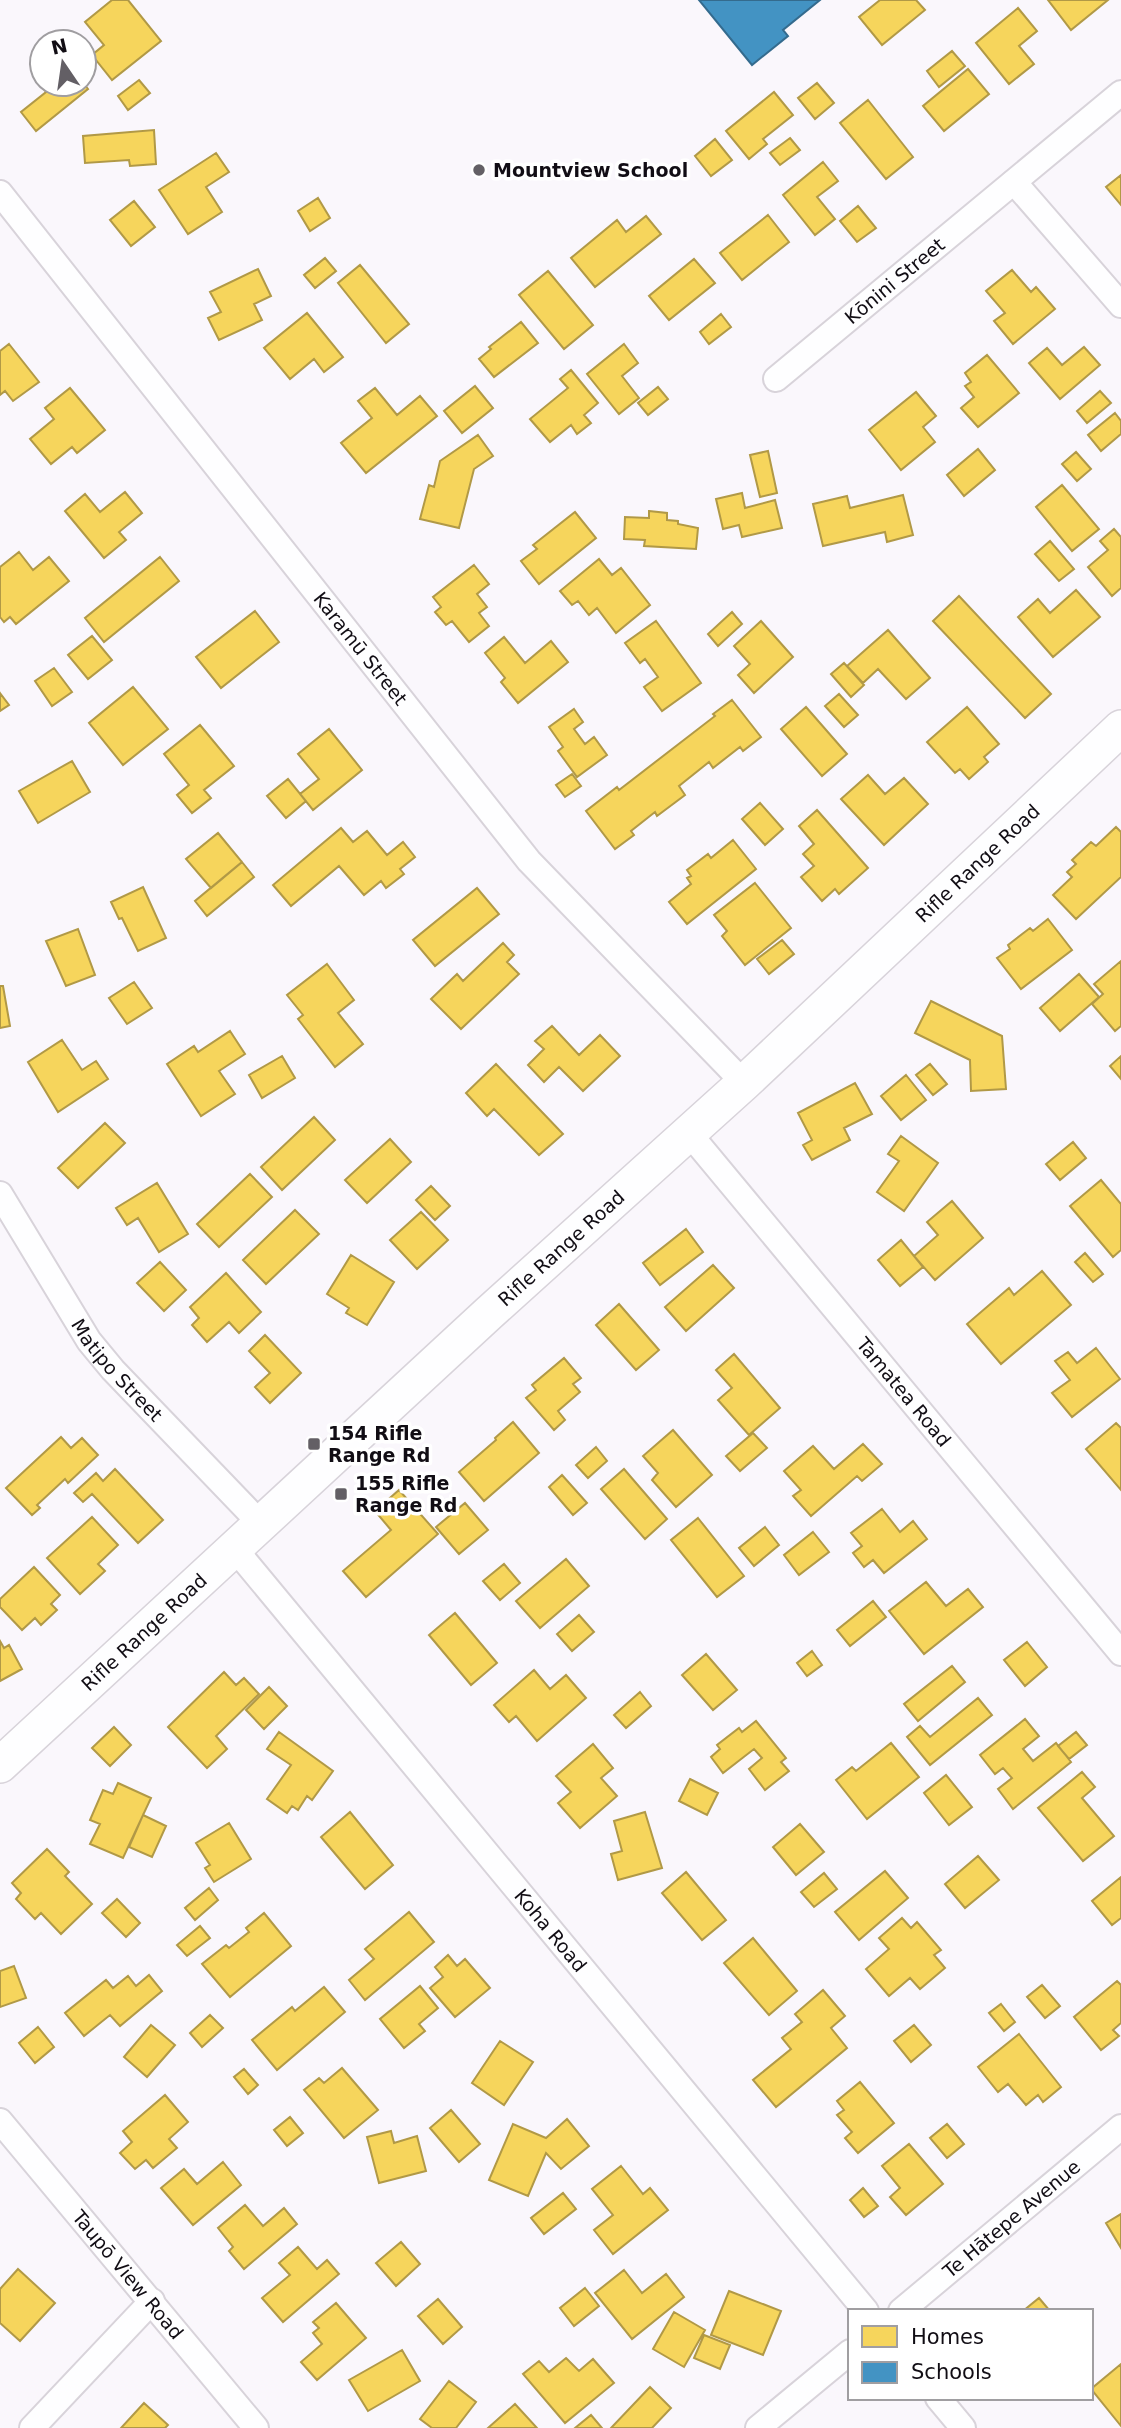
<svg xmlns="http://www.w3.org/2000/svg" width="1121" height="2428" font-family="'DejaVu Sans',sans-serif">
  <style>
    .homes { fill: #f6d55c; stroke: #b19946; stroke-width: 2 }
    .schools { fill: #4393c3; stroke: #346b8e; stroke-width: 2 }
    .lines { fill: none; stroke-linecap: round; stroke-linejoin: round }
    .street-casing { stroke: #d8d3da; stroke-width: 28 }
    .secondary-casing { stroke: #d8d3da; stroke-width: 38 }
    .street { stroke: #fefeff; stroke-width: 24 }
    .secondary { stroke: #fefeff; stroke-width: 35 }
    .poi-dot { fill: #635f65; stroke: #fff; stroke-width: 2.5 }
    .labels { text-anchor: middle; dominant-baseline: central; stroke-width: 7; stroke-linejoin: round; paint-order: stroke }
    .poi-label { font-size: 19px; font-weight: bold; fill: #110d14; stroke: #fff; text-anchor: start }
    .street-label { font-size: 19px; fill: #110d14; stroke: #fff }
  </style>
  <rect width="100%" height="100%" fill="#faf7fc"/>
  <!-- homes -->
  <path class="homes" d="M112 0H128L161 41 112 80 92 55 104 45 85 22Z
    M880 0H916L925 10 882 45 859 17Z
    M1048 0H1108L1071 30Z
    M1018 8 1037 31 1019 46 1034 64 1009 84 976 43Z
    M952 51 965 66 939 87 927 71Z
    M968 69 989 94 944 131 923 106Z
    M42 71V84H84L88 89 36 131 21 112 46 92 34 77Z
    M139 80 150 93 128 110 118 96Z
    M817 83 834 103 815 119 798 98Z
    M774 92 793 115 763 139 767 144 749 159 726 131Z
    M868 100 913 157 886 179 840 123Z
    M154 130 156 164 130 166 129 160 85 163 83 136Z
    M790 138 800 150 780 165 770 153Z
    M715 139 732 160 711 176 695 156Z
    M216 153 229 172 206 187 222 212 188 234 159 190Z
    M823 162 838 181 817 197 835 219 815 235 783 195Z
    M1121 175V205L1106 187Z
    M318 198 330 218 310 231 298 211Z
    M134 201 155 227 131 246 110 220Z
    M858 206 876 228 857 242 840 221Z
    M768 215 789 242 742 280 720 253Z
    M646 216 661 234 595 287 571 258 617 220 626 232Z
    M325 258 336 271 315 288 304 275Z
    M694 259 715 283 669 320 649 296Z
    M360 265 409 324 386 343 338 283Z
    M258 269 271 296 254 304 262 320 219 340 208 318 221 312 210 292Z
    M1012 270 1031 292 1036 287 1055 309 1013 344 994 321 1005 313 986 291Z
    M548 271 593 325 564 349 519 295Z
    M307 313 343 357 324 372 314 359 290 379 264 348Z
    M721 314 731 327 709 344 700 332Z
    M521 322 538 343 494 377 479 359 491 349 489 347Z
    M9 344 39 382 13 401 5 391 0 395V351Z
    M624 344 638 363 622 376 639 398 619 414 587 374Z
    M1084 347 1100 365 1060 399 1029 363 1047 348 1062 365Z
    M987 355 1019 393 978 427 961 408 974 397 965 386 971 382 965 373Z
    M571 370 598 403 584 415 591 423 577 434 571 425 550 442 530 419 568 388 560 379Z
    M475 386 493 408 462 433 444 411Z
    M658 387 668 399 648 415 638 403Z
    M70 388 105 430 77 453 72 447 51 464 30 439 54 419 45 408Z
    M375 388 397 415 420 396 437 416 366 473 341 443 372 418 358 401Z
    M1100 391 1111 403 1087 423 1077 411Z
    M916 392 936 416 923 427 935 442 901 470 869 430Z
    M1115 413 1121 421V434L1101 451 1088 435Z
    M478 435 493 456 474 469 459 528 420 519 429 485 434 487 440 461Z
    M978 449 995 470 964 496 947 475Z
    M768 451 777 493 760 497 750 455Z
    M1076 452 1091 469 1077 481 1062 464Z
    M1062 485 1099 529 1072 551 1036 507Z
    M125 492 142 513 119 532 126 540 104 558 65 511 85 494 100 512Z
    M742 493 745 508 775 500 782 528 742 537 739 525 723 529 716 499Z
    M903 495 913 535 887 542 885 532 823 546 813 504 847 496 850 508Z
    M649 511 667 513V520L678 521V524L698 528 696 549 644 546 645 540 624 539 625 517 649 518Z
    M575 512 596 538 539 584 521 561 537 549 533 545Z
    M1114 529 1121 537V588L1112 596 1088 567 1108 550 1100 541Z
    M1050 541 1074 569 1059 581 1035 554Z
    M19 552 33 570 49 557 69 581 16 624 10 617 4 622 0 617V567Z
    M160 557 179 581 104 642 85 618Z
    M599 559 612 575 621 568 650 605 616 633 597 608 589 615 578 601 572 605 560 591Z
    M474 565 489 584 477 594 487 607 479 613 489 626 469 642 452 621 446 625 435 612 441 607 433 597Z
    M1076 590 1100 617 1053 657 1018 617 1038 599 1050 613Z
    M959 596 1051 694 1025 718 933 621Z
    M255 611 279 642 221 688 196 657Z
    M732 612 742 624 718 646 708 634Z
    M656 621 701 683 662 711 644 687 658 677 645 659 640 663 625 643Z
    M761 621 793 657 754 693 738 675 750 664 734 646Z
    M888 630 930 678 906 699 878 669 863 683 847 666Z
    M92 636 112 660 88 679 68 655Z
    M504 637 525 663 551 641 568 662 518 703 501 682 505 678 485 653Z
    M844 663 864 685 851 697 831 674Z
    M54 668 72 692 52 706 35 681Z
    M133 687 168 729 123 765 89 723Z
    M0 693 9 705 0 711Z
    M839 694 858 715 844 727 825 706Z
    M732 700 761 737 743 751 740 747 713 768 709 762 679 786 685 795 657 816 655 812 631 831 634 835 615 849 586 811 617 787 619 790 715 716 713 714Z
    M806 707 847 754 822 776 781 729Z
    M967 707 999 744 984 757 988 762 969 779 960 769 955 773 927 742Z
    M574 709 583 722 574 729 585 744 594 737 607 755 577 777 558 751 563 747 549 727Z
    M200 725 234 766 204 790 211 798 192 813 177 795 189 785 164 754Z
    M329 729 362 770 313 810 300 794 319 779 298 754Z
    M72 761 90 792 38 823 19 791Z
    M572 774 581 786 565 797 556 785Z
    M868 775 885 794 904 778 928 804 884 845 841 799Z
    M288 779 306 801 286 818 267 796Z
    M760 803 783 829 765 845 742 819Z
    M817 810 868 868 839 894 835 889 822 901 801 877 814 866 803 854 814 844 799 826Z
    M1116 827 1121 832V877L1076 919 1053 895 1072 877 1067 872 1076 864 1072 860 1091 842 1096 846Z
    M341 828 353 842 367 831 387 855 403 842 415 857 400 869 404 874 386 888 381 881 364 895 339 866 291 906 273 885Z
    M218 833 242 862 211 888 186 859Z
    M733 840 756 869 687 924 669 902 691 884 687 878 691 876 687 870 708 854 711 858Z
    M242 862 254 877 207 916 195 901Z
    M755 883 791 928 745 965 722 936 727 931 714 915Z
    M143 887 166 938 138 951 122 918 119 919 111 902Z
    M477 888 499 914 435 966 413 940Z
    M1048 919 1072 950 1021 989 997 958 1010 949 1008 945 1030 928 1033 931Z
    M78 929 95 975 66 986 46 941Z
    M782 940 794 954 769 974 757 959Z
    M503 943 514 955 507 962 519 974 461 1029 431 999 457 974 463 981Z
    M1121 961V1026L1115 1031 1092 1004 1103 994 1094 984Z
    M327 964 354 1000 338 1013 363 1044 335 1067 298 1019 303 1015 287 995Z
    M1079 974 1099 997 1060 1031 1040 1008Z
    M134 982 152 1008 127 1024 109 998Z
    M0 986H3L10 1026 0 1028Z
    M931 1001 1002 1036 1006 1089 971 1091 970 1060 915 1033Z
    M552 1026 579 1055 600 1035 620 1056 583 1091 559 1067 544 1082 528 1065 544 1049 535 1041Z
    M230 1031 245 1054 219 1071 235 1094 201 1116 167 1064 194 1046 198 1052Z
    M62 1040 82 1070 96 1061 108 1079 58 1112 28 1062Z
    M282 1056 295 1078 262 1098 249 1075Z
    M1121 1056V1079L1110 1066Z
    M496 1064 563 1134 539 1155 494 1109 487 1116 466 1093Z
    M930 1064 947 1084 933 1095 916 1075Z
    M906 1075 926 1100 901 1120 881 1096Z
    M855 1083 872 1114 844 1128 850 1140 812 1160 803 1145 812 1140 798 1113Z
    M314 1117 335 1140 282 1190 261 1167Z
    M105 1123 125 1143 78 1188 58 1168Z
    M901 1136 938 1163 904 1211 877 1192 899 1161 888 1154Z
    M390 1139 411 1162 367 1203 345 1180Z
    M1073 1142 1086 1158 1060 1180 1046 1164Z
    M250 1174 272 1197 219 1247 197 1224Z
    M1101 1180 1121 1204V1250L1113 1257 1070 1206Z
    M157 1183 188 1234 159 1252 138 1218 127 1225 116 1208Z
    M431 1186 450 1206 435 1220 416 1200Z
    M952 1201 983 1238 935 1280 914 1256 938 1235 927 1222Z
    M295 1210 319 1234 266 1284 243 1260Z
    M421 1212 448 1240 417 1269 390 1240Z
    M686 1229 703 1252 660 1285 643 1263Z
    M901 1240 923 1267 900 1286 878 1260Z
    M1085 1253 1103 1274 1093 1282 1075 1262Z
    M351 1255 394 1282 367 1325 346 1313 349 1308 327 1294Z
    M160 1262 186 1290 164 1311 137 1283Z
    M713 1265 734 1288 686 1331 665 1307Z
    M1042 1271 1071 1305 1001 1364 967 1324 1009 1288 1014 1295Z
    M226 1273 261 1312 239 1333 229 1322 207 1342 192 1325 199 1318 190 1307Z
    M619 1304 659 1350 636 1370 596 1325Z
    M265 1335 301 1373 270 1403 255 1387 270 1373 249 1351Z
    M1096 1348 1120 1379 1072 1417 1052 1393 1070 1380 1055 1361 1068 1352 1077 1363Z
    M734 1354 780 1408 749 1435 718 1400 732 1388 716 1370Z
    M564 1358 581 1378 573 1384 580 1392 558 1411 565 1420 554 1430 526 1398 536 1390 532 1385Z
    M513 1422 539 1453 484 1501 459 1472 496 1440 495 1438Z
    M1116 1423 1121 1428V1490L1086 1449Z
    M673 1430 712 1475 676 1507 652 1480 658 1473 643 1456Z
    M753 1433 767 1448 740 1471 726 1456Z
    M61 1437 71 1448 82 1438 98 1455 68 1483 65 1479 37 1505 40 1508 32 1515 6 1488Z
    M863 1444 882 1464 862 1481 857 1476 811 1516 793 1496 801 1490 784 1471 813 1446 834 1469Z
    M596 1447 607 1461 588 1478 576 1465Z
    M115 1469 163 1520 138 1543 92 1494 83 1502 74 1493 96 1473 103 1481Z
    M624 1469 667 1519 645 1539 601 1489Z
    M562 1475 587 1503 573 1515 549 1487Z
    M399 1490 438 1534 366 1597 343 1571 391 1530 375 1511Z
    M465 1503 488 1530 459 1554 436 1527Z
    M882 1509 900 1532 913 1521 927 1539 884 1573 873 1560 864 1567 853 1553 862 1546 851 1533Z
    M92 1517 118 1545 98 1564 105 1571 80 1594 47 1558Z
    M698 1518 744 1576 717 1597 671 1540Z
    M765 1527 779 1545 754 1566 739 1548Z
    M813 1532 829 1552 799 1575 784 1555Z
    M566 1559 589 1586 540 1628 516 1601Z
    M504 1564 520 1583 500 1600 483 1581Z
    M34 1567 60 1595 51 1604 57 1610 41 1625 35 1618 22 1630 0 1607V1599Z
    M926 1582 946 1606 968 1589 983 1607 924 1654 889 1611Z
    M873 1601 886 1617 850 1646 837 1630Z
    M455 1613 497 1663 471 1685 429 1635Z
    M579 1615 594 1632 572 1651 557 1634Z
    M0 1641 4 1648 9 1645 22 1669 0 1681Z
    M1027 1642 1047 1667 1025 1686 1004 1660Z
    M812 1651 822 1665 807 1676 797 1663Z
    M706 1654 737 1690 713 1710 682 1675Z
    M952 1666 965 1682 918 1721 904 1704Z
    M534 1670 550 1689 566 1675 586 1698 537 1741 516 1716 509 1722 494 1705Z
    M224 1672 236 1685 244 1678 259 1694 216 1736 227 1749 207 1768 168 1727Z
    M269 1687 287 1706 264 1729 246 1710Z
    M640 1692 651 1706 626 1728 614 1715Z
    M978 1698 992 1715 930 1765 907 1737 920 1726 930 1737Z
    M1025 1719 1039 1736 1023 1749 1033 1761 1056 1743 1071 1762 1013 1809 998 1789 1012 1778 1003 1768 995 1774 980 1755Z
    M756 1721 786 1758 781 1762 789 1771 765 1790 749 1769 762 1758 754 1749 723 1773 711 1757 720 1749 717 1745 739 1728 742 1732Z
    M114 1727 131 1745 110 1766 92 1748Z
    M279 1732 333 1771 312 1800 307 1796 298 1810 292 1806 287 1813 267 1799 291 1765 267 1749Z
    M1076 1732 1087 1745 1069 1759 1058 1746Z
    M891 1743 919 1777 867 1819 836 1780 852 1767 856 1771Z
    M593 1744 613 1768 601 1778 617 1796 580 1828 558 1803 571 1792 556 1776Z
    M1082 1772 1095 1787 1082 1798 1114 1836 1083 1861 1038 1808Z
    M946 1775 972 1807 949 1825 924 1793Z
    M690 1779 718 1793 707 1815 679 1801Z
    M118 1783 151 1798 123 1858 90 1844 100 1824 90 1820 103 1790 113 1794Z
    M350 1812 393 1865 365 1889 321 1837Z
    M645 1812 662 1868 618 1880 611 1854 622 1851 614 1821Z
    M143 1815 166 1826 152 1857 129 1847Z
    M229 1823 251 1859 214 1882 205 1868 210 1865 196 1843Z
    M800 1824 824 1852 796 1875 773 1847Z
    M47 1849 69 1872 65 1876 92 1904 61 1934 41 1913 35 1919 16 1899 21 1893 12 1883Z
    M978 1856 999 1880 965 1908 945 1884Z
    M885 1871 908 1898 859 1940 835 1912Z
    M686 1872 726 1920 702 1940 662 1893Z
    M824 1873 837 1889 814 1907 801 1892Z
    M1121 1877V1918L1112 1925 1092 1901Z
    M209 1888 218 1900 195 1920 185 1908Z
    M117 1899 140 1923 126 1937 102 1913Z
    M409 1912 434 1942 365 2000 349 1980 374 1959 365 1949Z
    M264 1913 291 1946 230 1997 202 1964 226 1945 229 1948 249 1932 246 1928Z
    M902 1918 911 1928 917 1922 941 1950 934 1955 945 1968 920 1989 910 1978 889 1996 866 1969 889 1949 879 1938Z
    M200 1926 210 1938 187 1956 177 1945Z
    M753 1938 797 1991 769 2015 724 1963Z
    M448 1955 457 1966 465 1959 490 1988 455 2017 430 1988 443 1977 435 1967Z
    M14 1966 26 1998 0 2007V1971Z
    M149 1975 162 1991 120 2026 110 2015 84 2036 65 2013 106 1980 113 1988 128 1976 136 1986Z
    M1117 1981 1121 1985V2023L1113 2030 1119 2036 1101 2050 1074 2017Z
    M1042 1985 1060 2006 1045 2018 1027 1997Z
    M420 1986 438 2008 419 2024 425 2031 404 2048 380 2019Z
    M324 1987 345 2012 277 2070 252 2040 292 2007 295 2011Z
    M823 1990 845 2016 831 2028 847 2048 776 2107 753 2080 791 2049 782 2038 802 2022 795 2014Z
    M1001 2004 1015 2022 1004 2031 989 2013Z
    M210 2015 223 2028 202 2047 190 2033Z
    M151 2025 175 2045 147 2077 124 2057Z
    M914 2025 931 2045 911 2062 894 2041Z
    M38 2027 54 2047 35 2063 19 2043Z
    M1019 2034 1061 2087 1043 2102 1038 2095 1026 2105 1008 2084 998 2092 978 2067Z
    M500 2041 533 2062 504 2105 472 2083Z
    M342 2068 378 2110 344 2138 304 2090 319 2078 324 2083Z
    M244 2069 258 2085 248 2094 234 2077Z
    M860 2082 894 2123 858 2153 845 2138 852 2132 837 2115 844 2110 837 2101Z
    M165 2095 188 2122 169 2139 177 2148 153 2168 146 2160 135 2169 120 2153 132 2142 123 2131Z
    M451 2110 480 2144 459 2162 430 2128Z
    M290 2117 303 2133 287 2146 274 2130Z
    M567 2119 589 2146 561 2169 546 2153 528 2196 489 2180 513 2124 546 2138Z
    M947 2124 964 2144 947 2158 930 2138Z
    M391 2131 394 2143 417 2136 426 2171 379 2183 367 2137Z
    M909 2144 943 2184 906 2215 890 2197 900 2188 882 2166Z
    M223 2162 241 2185 193 2225 161 2188 184 2169 197 2184Z
    M621 2166 643 2194 650 2188 668 2210 613 2254 594 2230 613 2215 592 2189Z
    M863 2188 878 2206 864 2217 850 2200Z
    M563 2193 576 2209 544 2234 531 2218Z
    M245 2205 263 2226 284 2208 297 2224 244 2269 229 2251 233 2247 218 2228Z
    M1121 2214V2248L1106 2223Z
    M401 2242 420 2264 396 2286 376 2263Z
    M298 2247 317 2269 327 2260 339 2274 283 2322 262 2298 290 2275 279 2263Z
    M18 2269 55 2303 20 2341 0 2323V2289Z
    M624 2270 642 2293 666 2274 684 2297 632 2339 595 2293Z
    M585 2288 599 2306 574 2326 560 2308Z
    M729 2291 781 2311 763 2355 711 2335Z
    M1039 2298 1050 2311H1023Z
    M438 2299 462 2327 443 2344 418 2316Z
    M336 2303 366 2338 317 2380 301 2362 322 2344 313 2333 319 2328 313 2322Z
    M674 2312 705 2330 684 2367 653 2349Z
    M704 2335 730 2345 720 2369 694 2358Z
    M402 2350 420 2381 368 2411 349 2380Z
    M566 2358 579 2371 593 2359 614 2383 565 2423 523 2374 539 2361 549 2372Z
    M1121 2364V2426L1091 2389Z
    M449 2381 476 2402 456 2428H432L420 2419Z
    M650 2387 671 2408 652 2428H611Z
    M144 2403 168 2425 165 2428H121Z
    M515 2404 537 2428H488Z
    M591 2415 602 2428H575Z"/>
  <!-- schools -->
  <path class="schools" d="M699 0H820L783 30 788 36 752 65Z"/>
  <g class="lines">
    <defs>
      <g id="street">
        <path d="M1014 182 1121 305"/>
        <path id="s1" d="M0 193 529 861 744 1083"/>
        <path id="s2" d="M776 379 1121 93"/>
        <path id="s3" d="M688 1132 1121 1653"/>
        <path id="s4" d="M0 1194 89 1341 113 1370 261 1524"/>
        <path id="s5" d="M235 1549 866 2311"/>
        <path id="s6" d="M0 2121 256 2428"/>
        <path id="s7" d="M901 2311 1121 2127"/>
        <path d="M938 2398 963 2428"/>
        <path d="M32 2428 152 2301"/>
        <path d="M758 2428 850 2352"/>
      </g>
      <g id="secondary">
        <path id="s8" d="M0 1765 489 1313 744 1083 1121 728"/>
      </g>
    </defs>
    <!-- street casing -->
    <use href="#street" class="street-casing"/>
    <!-- secondary casing -->
    <use href="#secondary" class="secondary-casing"/>
    <!-- street -->
    <use href="#street" class="street"/>
    <!-- secondary -->
    <use href="#secondary" class="secondary"/>
  </g>
  <!-- markers -->
  <g class="poi-dot">
    <circle cx="479" cy="170" r="7"/>
    <rect x="307" y="1437" width="14" height="14" rx="3.5"/>
    <rect x="334" y="1487" width="14" height="14" rx="3.5"/>
  </g>
  <g class="labels">
    <!-- poi labels -->
    <g class="poi-label">
      <text x="493" y="170">Mountview School</text>
      <text x="328" y="1433">154 Rifle<tspan x="328" dy="22">Range Rd</tspan></text>
      <text x="355" y="1483">155 Rifle<tspan x="355" dy="22">Range Rd</tspan></text>
    </g>
    <!-- street labels -->
    <g class="street-label">
      <text stroke="none"><textPath href="#s2" startOffset="154">Kōnini Street</textPath></text>
      <text stroke="none"><textPath href="#s1" startOffset="581">Karamū Street</textPath></text>
      <text stroke="none"><textPath href="#s8" startOffset="1330">Rifle Range Road</textPath></text>
      <text stroke="none"><textPath href="#s8" startOffset="763">Rifle Range Road</textPath></text>
      <text stroke="none"><textPath href="#s4" startOffset="212">Matipo Street</textPath></text>
      <text stroke="none"><textPath href="#s3" startOffset="338">Tamatea Road</textPath></text>
      <text stroke="none"><textPath href="#s8" startOffset="196">Rifle Range Road</textPath></text>
      <text stroke="none"><textPath href="#s5" startOffset="495">Koha Road</textPath></text>
      <text stroke="none"><textPath href="#s7" startOffset="144">Te Hātepe Avenue</textPath></text>
      <text stroke="none"><textPath href="#s6" startOffset="200">Taupō View Road</textPath></text>
    </g>
  </g>
  <!-- legend -->
  <rect x="848" y="2309" width="245" height="91" fill="#ffffff" stroke="#a09ea1" stroke-width="2"/>
  <rect x="862" y="2326" width="35" height="21" fill="#f6d55c" stroke="#a09ea1" stroke-width="2"/>
  <text x="911" y="2344" font-size="21" fill="#110d14">Homes</text>
  <rect x="862" y="2362" width="35" height="21" fill="#4393c3" stroke="#a09ea1" stroke-width="2"/>
  <text x="911" y="2379" font-size="21" fill="#110d14">Schools</text>
  <!-- north arrow -->
  <g transform="translate(63 63) rotate(347)"><circle r="33" fill="#ffffff" stroke="#a09ea1" stroke-width="2"/>
  <path d="M0-5L12 26L0 18L-12 26Z" fill="#635f65"/>
  <text y="-10" font-size="19" font-weight="bold" text-anchor="middle" fill="#110d14">N</text>
  </g>
</svg>
